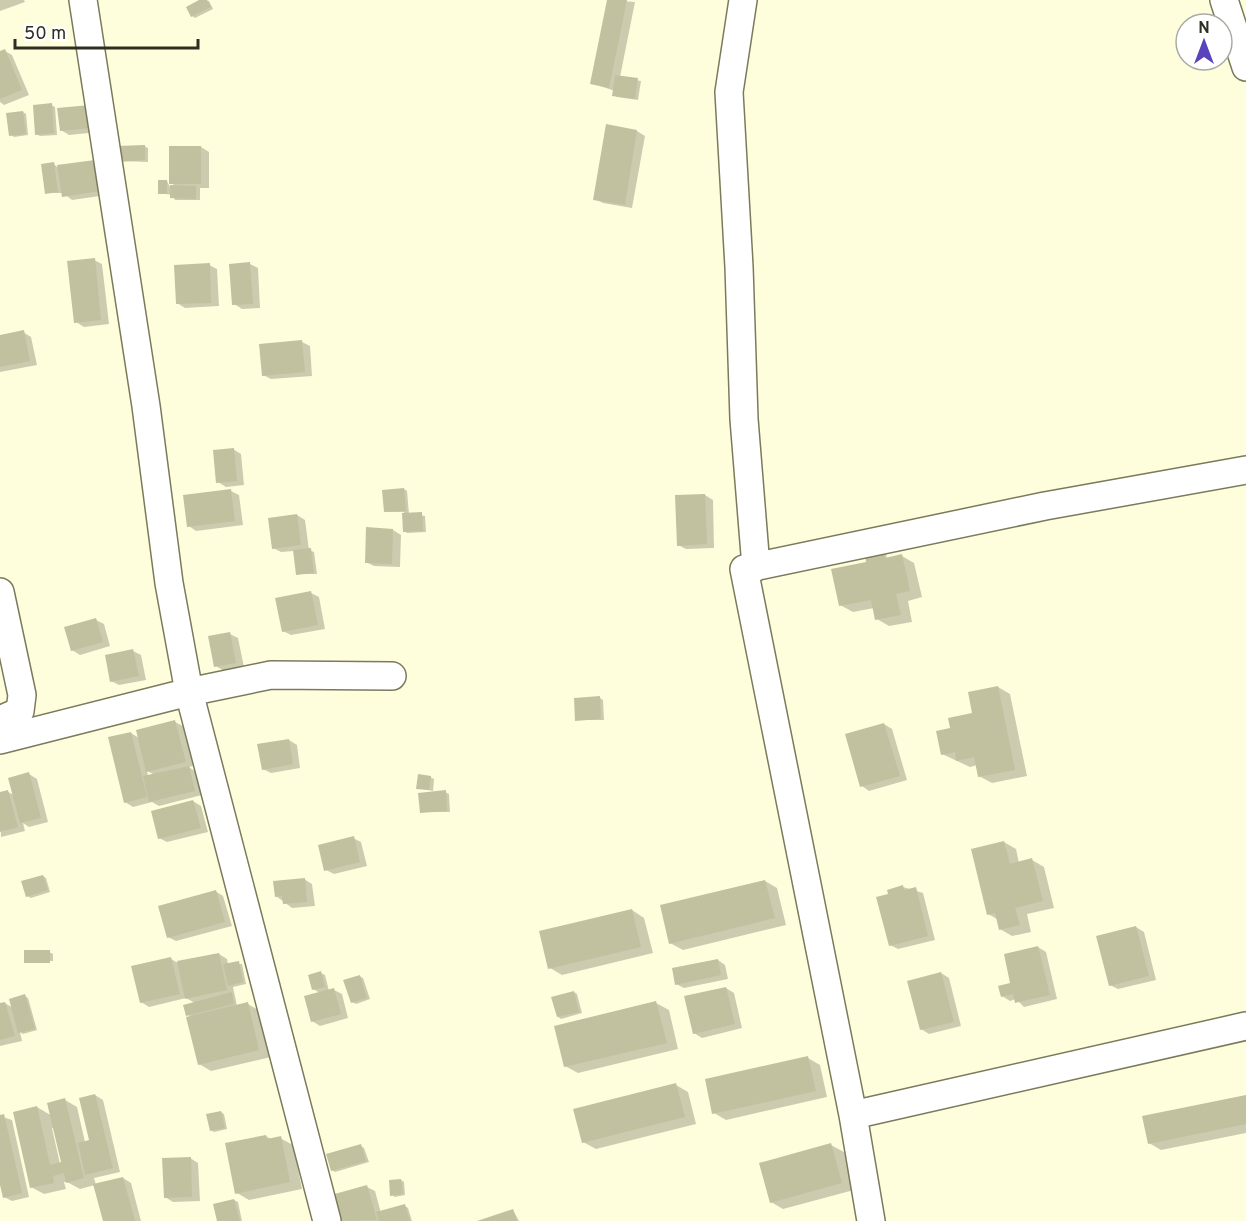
<svg xmlns="http://www.w3.org/2000/svg" width="1246" height="1221" font-family="Overpass,sans-serif">
  <style>
    .shadow { fill: #0003; fill-rule: evenodd }
    .building { fill: #c1c1a0 }
    .lines { fill: none; stroke-linecap: round; stroke-linejoin: round }
    .minor-casing { stroke: #7b7a5c; stroke-width: 30 }
    .minor { stroke: #fff; stroke-width: 27 }
  </style>
  <rect width="100%" height="100%" fill="#fffedc"/>
  <!-- shadow -->
  <path class="shadow" d="M0 0H24L25 2 0 11Z
    M203 0 209 1 213 9 195 18 192 16Z
    M608 0 635 2 620 77 641 81 638 100 617 97 614 95 615 91 591 83Z
    M5 51 12 55 29 95 4 105 0 102V53Z
    M51 105 55 107 57 135 40 136 36 134Z
    M97 111 99 132 69 135 61 130Z
    M23 112 26 114 28 135 14 137 11 135Z
    M607 126 637 131 645 136 632 208 603 203 595 199Z
    M144 146 148 148V162L120 161Z
    M201 147 209 152V188H200V200H175L172 195 159 193 167 181 170 187H177L171 183Z
    M95 161 107 195 72 200 63 193H46L54 164 57 167Z
    M94 260 102 264 109 324 84 327 76 322Z
    M250 264 258 268 260 308 242 309 234 304Z
    M209 265 217 269 219 306 185 308 177 303Z
    M23 332 31 337 37 365 0 372V337Z
    M302 342 310 346 312 376 271 379 263 375Z
    M233 449 241 454 244 485 226 487 218 482Z
    M404 489 407 491 409 514 425 516 426 532 407 533 404 531V512H385Z
    M231 491 239 495 243 525 196 531 189 526Z
    M705 495 713 500 714 548 686 549 678 545Z
    M297 515 305 520 309 550 314 552 317 574H297L294 551 281 552 273 548Z
    M393 530 401 535 400 567 374 566 366 562Z
    M885 548 887 559 902 556 914 563 922 597 908 601 912 622 889 626 877 619 874 608 853 612 840 605Z
    M311 593 319 597 325 629 291 635 283 631Z
    M96 620 104 624 110 646 80 655 72 650Z
    M230 634 238 638 244 667 224 671 216 666Z
    M133 651 141 655 146 680 119 685 111 681Z
    M998 687 1010 694 1027 776 992 783 979 776 977 765 970 767 942 754 951 729 974 715Z
    M600 698 603 700 604 720H577Z
    M175 722 183 726 193 766 189 767 196 772 202 795 159 806 152 802 133 807 125 802 131 733 139 738ZM147 771 155 775 148 776Z
    M884 724 892 729 907 780 869 791 862 786Z
    M289 740 297 745 300 768 271 773 263 769Z
    M29 774 37 779 48 822 29 827 23 823 25 831 1 837 0 794 8 792 14 795Z
    M430 777 434 779 433 791 418 788Z
    M445 792 449 794 450 812H422Z
    M193 801 201 806 208 832 167 842 159 838Z
    M353 838 361 842 367 866 334 874 326 870Z
    M1004 842 1016 849 1019 863 1032 860 1044 867 1054 908 1027 914 1031 932 1012 936 1000 929 997 919 988 914Z
    M43 876 46 878 50 892 31 898 27 896Z
    M304 879 312 884 315 906 292 908 276 896Z
    M765 881 777 888 786 925 683 950 670 943Z
    M903 887 923 893 935 940 898 949 890 945V895Z
    M215 891 223 896 232 926 176 941 168 937Z
    M632 910 644 918 653 953 562 975 550 968Z
    M1136 927 1144 932 1156 980 1118 989 1110 985Z
    M1038 947 1046 952 1057 999 1024 1007 1016 999 1010 1001 1002 996Z
    M49 952 53 954V961H27Z
    M219 954 227 959 228 964H242L246 984 233 987 237 1006 248 1004 260 1011 271 1057 211 1071 199 1064 192 1017 188 1015 195 1003 186 998 149 1007 141 1002 171 959 178 963Z
    M718 960 725 965 728 979 684 988 676 984Z
    M321 973 325 975 329 991 334 990 342 994 348 1018 320 1026 312 1021 320 993 313 989Z
    M941 973 949 978 961 1026 929 1034 921 1029Z
    M359 976 363 978 370 999 356 1004 352 1002Z
    M726 988 734 993 742 1028 702 1038 694 1033Z
    M574 992 577 994 582 1013 561 1019 558 1017Z
    M25 996 28 998 37 1030 23 1034 20 1032 22 1041 0 1046V1005L5 1003 13 1008Z
    M656 1003 669 1010 678 1049 578 1073 565 1066Z
    M808 1058 820 1065 827 1097 726 1120 714 1113Z
    M676 1085 688 1092 696 1124 596 1149 583 1142Z
    M95 1095 103 1100 120 1172 94 1178 96 1185 123 1178 131 1183 141 1221H104L95 1185 80 1189 67 1182H64L66 1189 44 1194 31 1187 37 1107 52 1116 65 1100 77 1107 85 1142 91 1141ZM52 1128H55L63 1163 60 1164Z
    M1246 1096V1133L1161 1150 1149 1143Z
    M221 1112 224 1114 227 1129 214 1132 211 1130Z
    M0 1116 12 1120 29 1197 12 1201 4 1197 0 1179Z
    M266 1136 272 1140 280 1138 293 1145 302 1189 249 1200 237 1193Z
    M831 1145 844 1152 854 1190 783 1209 771 1202Z
    M361 1146 364 1148 369 1162 335 1172 332 1170Z
    M190 1158 198 1163 200 1201 173 1202 165 1197Z
    M401 1180 404 1182 405 1195 395 1197 392 1195Z
    M367 1187 375 1191 381 1213 405 1206 408 1208 412 1221H340Z
    M234 1200 238 1202 242 1221H219Z
    M513 1210 519 1221H481Z"/>
  <!-- building -->
  <path class="building" d="M199 0H207L211 7 191 17 186 7Z
    M607 0H627L609 88 590 84Z
    M5 49 22 90 0 99V51Z
    M615 75 638 78 635 99 612 96Z
    M52 103 54 133 35 135 33 105Z
    M90 105 92 128 60 131 57 108Z
    M23 111 26 134 9 136 6 113Z
    M606 124 637 130 625 205 593 200Z
    M145 145V160L118 162 117 146Z
    M169 146H201V184H169Z
    M95 160 100 191 62 197 57 165Z
    M54 162 58 192 45 194 41 164Z
    M158 180H167V194H158Z
    M170 185 196 186V199L170 198Z
    M95 258 101 320 74 323 67 261Z
    M250 262 253 304 232 305 229 264Z
    M210 263 211 303 176 304 174 265Z
    M24 330 30 361 0 367V335Z
    M302 340 305 372 262 376 259 344Z
    M234 448 237 481 216 483 213 450Z
    M404 488 406 511 384 512 382 490Z
    M231 489 235 521 187 527 183 495Z
    M705 494 707 544 677 546 675 495Z
    M422 512 423 531 403 532 402 513Z
    M297 514 301 545 272 549 268 518Z
    M366 527 393 529 392 564 365 563Z
    M882 544 885 558 902 554 910 591 896 594 901 615 875 620 871 600 839 606 831 569 866 562 864 548Z
    M311 548 314 573 296 575 293 550Z
    M311 591 318 625 282 632 275 598Z
    M96 618 103 642 71 651 64 627Z
    M230 632 236 663 214 667 208 636Z
    M133 649 139 676 110 682 105 655Z
    M998 686 1015 770 978 777 974 757 956 761 955 752 941 755 936 731 950 728 948 718 972 713 968 692Z
    M600 696 601 719 575 721 574 698Z
    M175 720 186 762 146 772 136 730Z
    M884 723 900 776 860 787 845 734Z
    M131 732 147 797 124 803 108 737Z
    M289 739 293 764 262 770 257 744Z
    M189 766 195 791 149 802 143 776Z
    M29 772 41 818 20 823 8 778Z
    M418 774 431 776 429 790 416 789Z
    M8 790 18 827 0 832V792Z
    M446 790 447 811 420 813 418 793Z
    M193 800 201 828 158 839 151 811Z
    M354 836 360 862 324 871 318 845Z
    M1004 841 1010 864 1032 858 1043 901 1015 908 1020 925 999 930 995 913 987 915 971 849Z
    M43 875 48 890 26 897 21 881Z
    M305 878 307 902 283 904 282 896 275 897 273 881Z
    M765 880 775 918 669 944 660 905Z
    M903 885 904 890 916 887 928 936 889 946 876 897 888 894 887 890Z
    M216 890 225 922 167 938 158 906Z
    M632 909 641 947 548 969 539 931Z
    M1136 926 1149 976 1109 986 1096 936Z
    M1038 946 1050 995 1015 1003 1013 994 1001 997 998 986 1010 983 1004 954Z
    M24 950H50V963H24Z
    M219 953 227 990 185 999 177 961Z
    M171 957 180 994 140 1003 131 966Z
    M718 959 721 975 675 985 672 968Z
    M239 961 243 982 228 986 223 964Z
    M321 971 325 987 312 990 308 975Z
    M941 972 954 1022 920 1030 907 981Z
    M360 975 367 998 351 1003 343 980Z
    M726 987 735 1024 693 1034 684 996Z
    M334 988 341 1014 311 1022 304 996Z
    M574 991 579 1012 557 1017 551 997Z
    M232 992 234 1004 186 1016 183 1005Z
    M25 994 35 1029 18 1033 9 999Z
    M656 1001 667 1043 564 1067 554 1026Z
    M5 1002 15 1036 0 1040V1003Z
    M248 1002 259 1050 198 1065 186 1017Z
    M808 1056 816 1091 712 1114 705 1079Z
    M676 1083 685 1117 582 1143 573 1109Z
    M95 1094 113 1168 85 1175 78 1143 89 1140 79 1098Z
    M1246 1095V1124L1148 1144 1142 1116Z
    M65 1098 84 1178 66 1183 64 1173 53 1176 54 1183 30 1188 13 1112 37 1106 50 1165 61 1162 47 1103Z
    M221 1111 225 1128 210 1131 206 1114Z
    M4 1114 22 1193 3 1198 0 1185V1115Z
    M266 1135 267 1139 281 1136 290 1182 235 1194 225 1143Z
    M831 1143 842 1183 770 1203 759 1163Z
    M361 1144 366 1161 331 1171 326 1154Z
    M191 1157 192 1197 164 1198 162 1158Z
    M123 1177 135 1221H103L93 1184Z
    M401 1179 403 1194 390 1196 389 1180Z
    M367 1185 377 1220 338 1221 331 1195Z
    M234 1199 240 1221H217L213 1204Z
    M405 1204 410 1221H379L376 1212Z
    M513 1209 517 1221H477Z"/>
  <g class="lines">
    <defs>
      <path id="minor" d="M83 0 146 406 169 583 189 692 327 1221
        M743 0 729 92 739 267 744 419 756 567
        M1224 0 1246 67
        M0 592 22 695 20 711 0 720
        M0 740 189 692 271 675 392 676
        M853 1115 1246 1026
        M871 1221 853 1115 744 569 1045 506 1246 470"/>
    </defs>
    <!-- minor casing -->
    <use href="#minor" class="minor-casing"/>
    <!-- minor -->
    <use href="#minor" class="minor"/>
  </g>
  <!-- north arrow -->
  <g transform="translate(1204 42)"><circle r="28" fill="#ffffff" stroke="#ababa6" stroke-width="1.5"/>
  <path d="M0-4.5L10 22L0 15L-10 22Z" fill="#5a43bb"/>
  <text y="-9" font-size="16" font-weight="bold" text-anchor="middle" fill="#2e2e21">N</text>
  </g>
  <!-- scale -->
  <path d="M15 39v9h183v-9" fill="none" stroke="#2e2e21" stroke-width="3"/>
  <text x="24" y="39" font-size="18" fill="#2e2e21" stroke="#ffffff" stroke-width="4.5" paint-order="stroke">50 m</text>
</svg>
